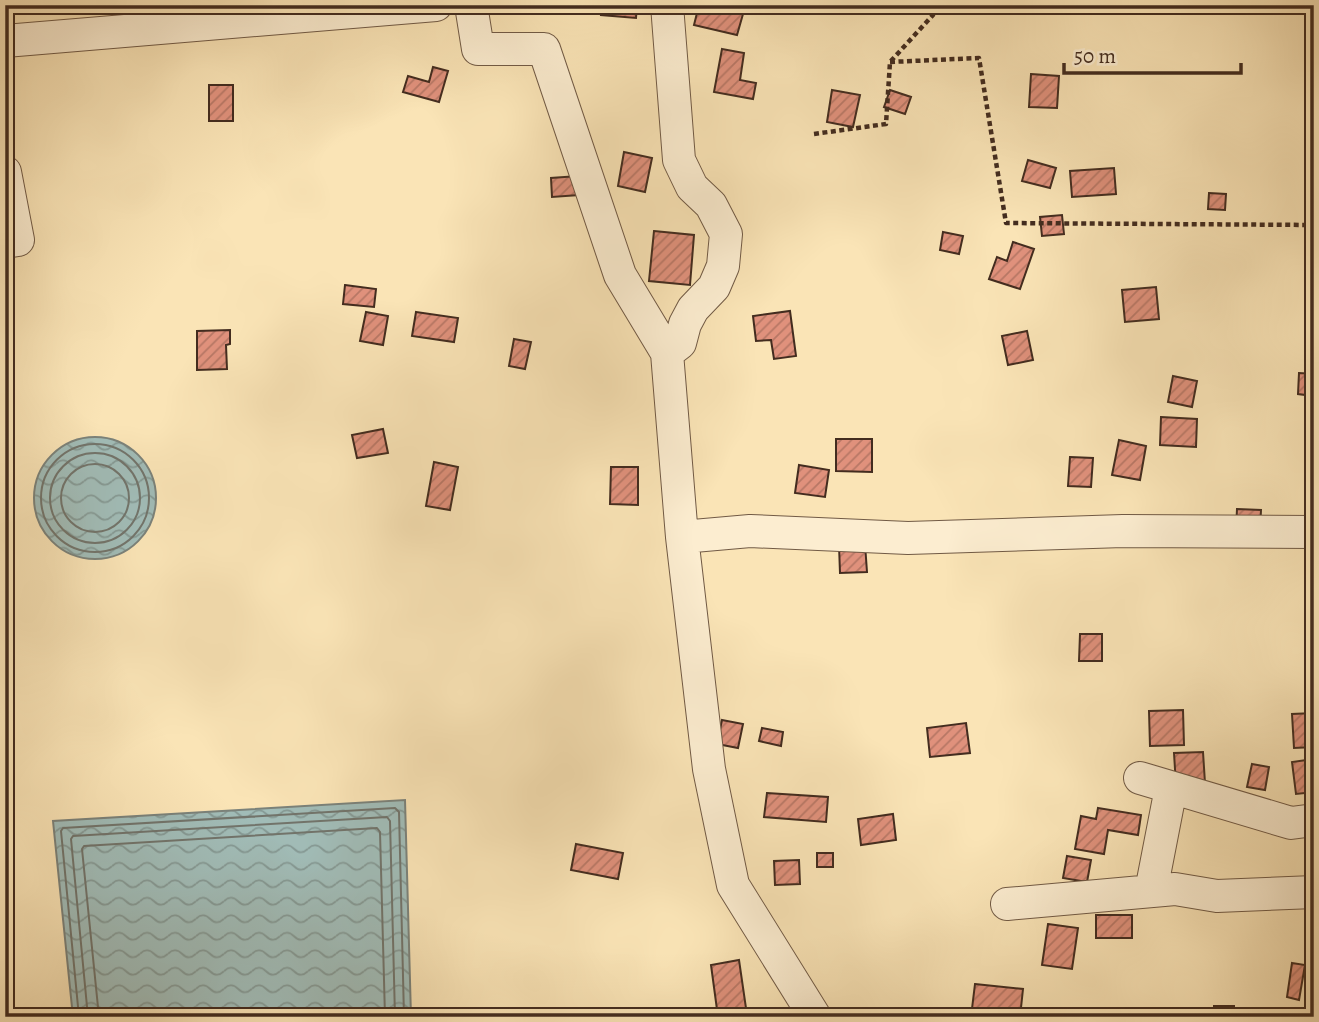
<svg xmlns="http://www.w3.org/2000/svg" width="1319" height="1022" font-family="Alegreya,serif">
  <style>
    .water { fill: url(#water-waves); stroke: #7b827a; stroke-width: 2 }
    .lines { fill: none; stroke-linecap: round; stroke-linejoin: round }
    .shore { stroke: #72746b; stroke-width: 2 }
    .building { fill: url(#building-hatch); stroke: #432c1f; stroke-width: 2 }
    .minor-casing { stroke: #715a45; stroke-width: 34 }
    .path { stroke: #432c1f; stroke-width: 4.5; stroke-dasharray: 5 3.5; stroke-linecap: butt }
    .minor { stroke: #fcedd0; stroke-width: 32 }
  </style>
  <defs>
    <pattern id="water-waves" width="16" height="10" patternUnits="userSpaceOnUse" patternTransform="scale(1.75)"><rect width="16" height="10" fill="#a1bcb7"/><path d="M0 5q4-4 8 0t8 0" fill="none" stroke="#859994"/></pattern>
    <pattern id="building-hatch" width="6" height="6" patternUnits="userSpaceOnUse" patternTransform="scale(1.75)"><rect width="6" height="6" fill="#e0917c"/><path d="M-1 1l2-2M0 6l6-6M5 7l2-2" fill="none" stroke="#b77765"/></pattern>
  </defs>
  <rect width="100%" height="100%" fill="#fae4b6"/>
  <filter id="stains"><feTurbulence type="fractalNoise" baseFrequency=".00286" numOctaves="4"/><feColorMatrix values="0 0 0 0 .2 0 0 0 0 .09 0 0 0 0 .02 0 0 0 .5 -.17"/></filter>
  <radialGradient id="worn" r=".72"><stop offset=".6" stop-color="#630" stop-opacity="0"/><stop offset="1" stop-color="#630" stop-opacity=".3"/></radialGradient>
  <!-- water -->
  <path class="water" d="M34 498a61 61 0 1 1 122 0a61 61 0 1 1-122 0Z
    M405 800 411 1017H73L53 821Z"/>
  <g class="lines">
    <!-- shore -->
    <path class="shore" d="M41 498a54 54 0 1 1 108 0a54 54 0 1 1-108 0Z
      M50 498a45 45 0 1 1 90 0a45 45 0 1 1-90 0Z
      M61 498a34 34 0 1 1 68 0a34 34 0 1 1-68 0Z
      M79 1017 61 831 63 828 395 808 399 812 404 1017
      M88 1017 71 839 73 836 387 817 390 821 395 1017
      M99 1017 82 849 84 846 377 828 380 832 385 1017"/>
  </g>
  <!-- building -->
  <path class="building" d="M602 5H637L636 18 601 15Z
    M699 5 745 7 737 35 694 25Z
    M1212 5H1288V9L1212 8Z
    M722 49 744 53 740 80 756 83 753 99 714 92Z
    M433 67 448 71 439 102 403 92 408 76 429 82Z
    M1031 74 1059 76 1057 108 1029 107Z
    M209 85H233V121H209Z
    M832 90 860 95 853 127 827 122Z
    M890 90 911 97 905 114 884 107Z
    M624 152 652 158 645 192 618 186Z
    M1028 160 1056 168 1050 188 1022 181Z
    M1114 168 1116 194 1072 197 1070 171Z
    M578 176 579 195 552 197 551 178Z
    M1209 193 1226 194 1225 210 1208 209Z
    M1062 215 1064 234 1042 236 1040 217Z
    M654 231 694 235 690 285 649 281Z
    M943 232 963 236 959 254 940 250Z
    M1013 242 1034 249 1020 289 989 279 997 257 1007 261Z
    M345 285 376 289 374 307 343 304Z
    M1156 287 1159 319 1125 322 1122 290Z
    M790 311 796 356 774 359 771 340 756 341 753 316Z
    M366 312 388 316 383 345 360 341Z
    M416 312 458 318 454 342 412 336Z
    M230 330V344L226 345 227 369 197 370V331Z
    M1027 331 1033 360 1008 365 1002 336Z
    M514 339 531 342 525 369 509 366Z
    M1299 373 1314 374V396L1298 394Z
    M1173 376 1197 381 1192 407 1168 402Z
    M1161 417 1197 419 1196 447 1160 445Z
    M383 429 388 453 357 458 352 435Z
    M836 439H872V472L836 471Z
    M1119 440 1146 446 1140 480 1112 475Z
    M1070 457 1093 458 1091 487 1068 486Z
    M434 462 458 467 450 510 426 506Z
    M799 465 829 470 825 497 795 493Z
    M611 467H638V505L610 504Z
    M1237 509 1261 510 1260 531 1236 530Z
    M865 544 867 572 840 573 839 545Z
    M1080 634H1102V661H1079Z
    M1183 710 1184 745 1150 746 1149 711Z
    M1314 713V747L1294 748 1292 714Z
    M722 720 743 724 738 748 717 744Z
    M966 723 970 753 930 757 927 728Z
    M762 728 783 732 781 746 759 741Z
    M1203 752 1205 783 1176 785 1174 753Z
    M1314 759V792L1296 794 1292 762Z
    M1252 764 1269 767 1265 790 1247 787Z
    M767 793 828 797 826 822 764 817Z
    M1098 808 1141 815 1138 835 1108 830 1104 854 1075 849 1081 816 1096 819Z
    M893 814 896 840 861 845 858 819Z
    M576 844 623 853 618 879 571 870Z
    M817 853H833V867H817Z
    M1067 856 1091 860 1087 882 1063 878Z
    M799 860 800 884 775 885 774 861Z
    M1096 915H1132V938H1096Z
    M1048 924 1078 928 1072 969 1042 965Z
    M739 960 747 1015 718 1017 711 965Z
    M1292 963 1305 965 1299 1000 1287 997Z
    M975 984 1023 989 1020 1017H971Z
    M1214 1006H1234V1017H1214Z"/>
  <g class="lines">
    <defs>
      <path id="minor" d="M471 5 478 49H544L620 275 667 353
        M667 5 679 160 692 187 711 205 726 234 723 266 714 287 693 309 685 324 680 343 667 353 682 537 709 769 733 885 815 1017
        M5 41 436 5
        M5 172 18 240 5 242
        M682 537 750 531 908 538 1123 531 1314 532
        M1140 778 1291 823 1314 820
        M1151 891 1171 788
        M1007 904 1175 889 1217 896 1314 892"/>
    </defs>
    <!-- minor casing -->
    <use href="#minor" class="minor-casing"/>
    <!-- path -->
    <path class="path" d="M890 62 979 58 1006 223 1314 225
      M814 134 886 124 890 62 933 15 934 5"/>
    <!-- minor -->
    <use href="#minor" class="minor"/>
  </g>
  <!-- margin -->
  <rect width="1319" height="1022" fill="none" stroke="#fae4b6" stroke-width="28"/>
  <rect x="7" y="7" width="1305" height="1008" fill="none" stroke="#432c1f" stroke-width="3.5"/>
  <rect x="14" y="14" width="1291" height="994" fill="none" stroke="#432c1f" stroke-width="2"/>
  <!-- scale -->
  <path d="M1064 63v10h177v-10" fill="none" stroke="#432c1f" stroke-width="3.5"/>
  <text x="1074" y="63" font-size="21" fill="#432c1f" stroke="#fcedd0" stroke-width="5" paint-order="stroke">50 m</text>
  <rect width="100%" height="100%" filter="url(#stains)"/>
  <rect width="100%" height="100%" fill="url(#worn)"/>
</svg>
